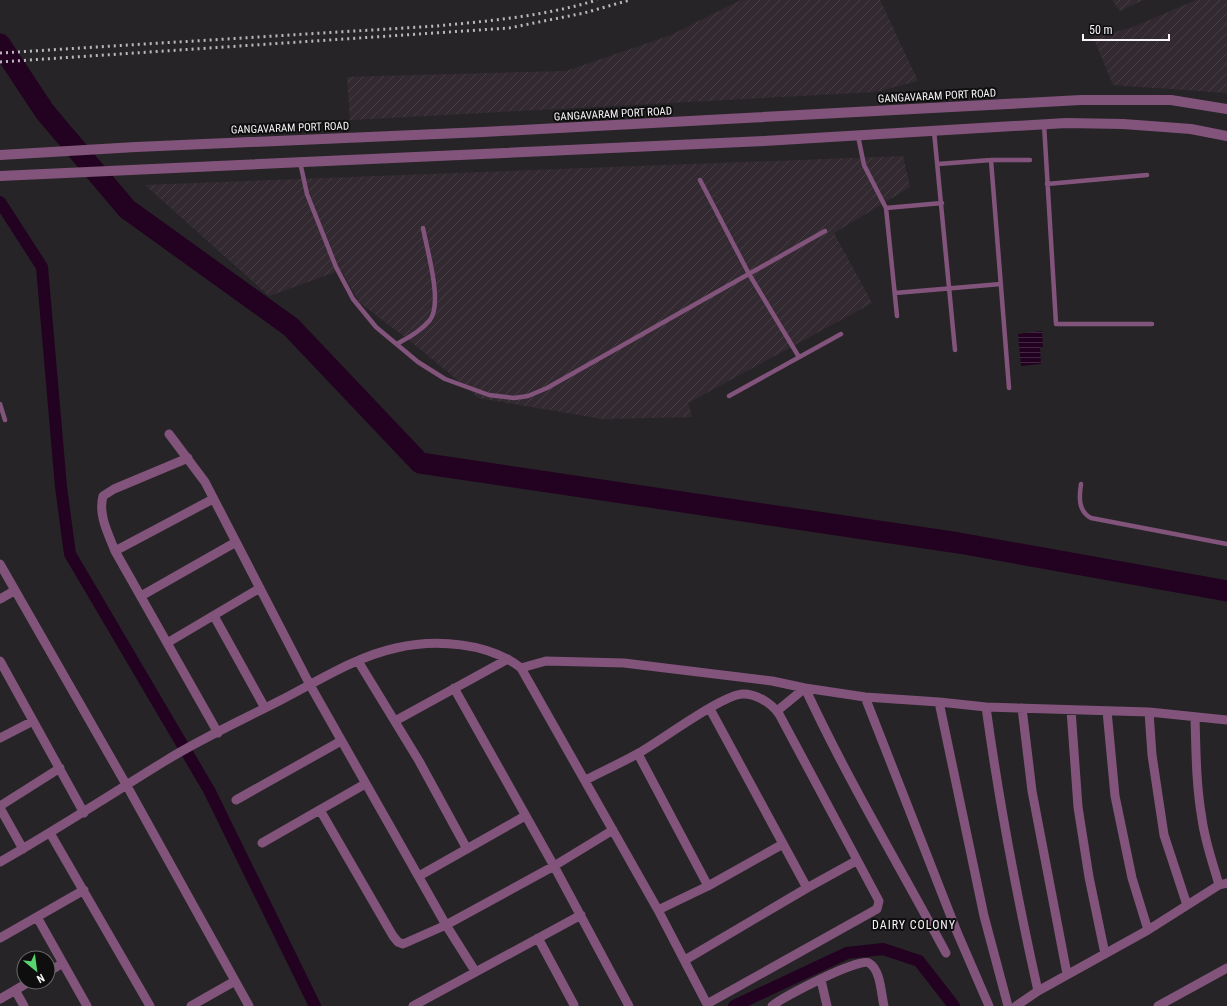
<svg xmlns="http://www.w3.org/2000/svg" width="1227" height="1006" font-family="'Roboto Condensed',sans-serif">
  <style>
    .industrial { fill: url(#industrial-furrows) }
    .water { fill: url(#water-rules) }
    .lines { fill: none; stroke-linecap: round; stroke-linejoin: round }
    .canal { stroke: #220220; stroke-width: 12 }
    .river { stroke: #220220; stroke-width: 21 }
    .service { stroke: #82547c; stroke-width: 4.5 }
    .minor { stroke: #82547c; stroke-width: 9 }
    .tertiary { stroke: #82547c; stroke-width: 10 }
    .rail { stroke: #bab7ba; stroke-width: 3; stroke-dasharray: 2 4; stroke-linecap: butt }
    .labels { text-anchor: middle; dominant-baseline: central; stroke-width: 4; stroke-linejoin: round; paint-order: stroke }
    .street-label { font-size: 11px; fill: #f6f4f6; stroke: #0f0e0f }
    .neighbourhood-label { font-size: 12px; letter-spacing: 1px; fill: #f6f4f6; stroke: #0f0e0f }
  </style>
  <defs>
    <pattern id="industrial-furrows" width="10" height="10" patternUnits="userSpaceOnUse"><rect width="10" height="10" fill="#332a31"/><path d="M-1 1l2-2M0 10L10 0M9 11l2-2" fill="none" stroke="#473f45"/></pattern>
    <pattern id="water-rules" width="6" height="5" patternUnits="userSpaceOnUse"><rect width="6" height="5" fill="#220220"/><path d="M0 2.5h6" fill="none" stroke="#432841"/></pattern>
  </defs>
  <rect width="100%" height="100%" fill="#272427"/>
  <!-- industrial -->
  <path class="industrial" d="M741 0H880L918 81 875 92 350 120 347 77 566 71 671 35Z
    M1112 0H1143L1120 11Z
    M1196 0H1227V93L1113 85 1093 37 1131 28Z
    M903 156 910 187 834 233 872 303 688 403 692 417 603 419 479 398 414 344 359 302 341 270 269 296 145 185Z"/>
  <!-- water -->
  <path class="water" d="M1042 331 1043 347H1040L1041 364 1021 366 1018 334Z"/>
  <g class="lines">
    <!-- canal -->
    <path class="canal" d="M0 202 42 267 61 487 70 554 209 790 315 1006
      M734 1006 847 953 883 949 919 961 954 1006"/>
    <!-- river -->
    <path class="river" d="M0 44 45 112 127 209 291 327 420 463 959 543 1227 591"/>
    <!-- service -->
    <path class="service" d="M1044 124 1056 324H1152
      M934 131 955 350
      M858 136 864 165 886 208 897 316
      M991 160 1009 388
      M300 162 307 194 336 267 353 299 376 327 418 362 445 379 489 395 514 398 528 396 547 388 825 231
      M938 164 991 160H1030
      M700 180 749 274 799 357
      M1047 184 1147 175
      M886 208 942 203
      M895 293 1001 284
      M397 344C409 337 421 331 430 320 443 303 427 250 423 228
      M729 396 841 334
      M0 404 5 420
      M1081 484C1079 497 1078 511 1091 518L1227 544"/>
    <!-- minor -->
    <path class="minor" d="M169 434 205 482 310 685 446 925 475 971
      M188 458 114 489 103 496C98 515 108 533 115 551L218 733
      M115 551 213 499
      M0 564 127 786 249 1006
      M141 596 236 542
      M0 599 14 591
      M214 616 265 708
      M167 643 260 588
      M0 661 84 813
      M358 661 419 761 467 849
      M521 668 546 661 624 663 772 681 805 688 865 697 939 702 986 707 1149 712 1227 720
      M454 688 554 866 629 1006
      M865 697 957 932 989 1006
      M939 702 984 916 1008 1006
      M986 707C999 802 1017 897 1038 991
      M1022 708 1032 791 1067 974
      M710 709 807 888
      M1071 710 1078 807 1089 877 1105 954
      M777 711 805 688C847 779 899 865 946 953
      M1107 711 1115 796 1132 878 1148 930
      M1149 712 1152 755 1164 835 1187 905
      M1195 717C1196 751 1196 785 1202 819 1205 842 1213 863 1219 885
      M395 721 508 659
      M0 738 33 721
      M638 754 708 886
      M586 780C603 771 621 763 637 754 659 742 723 694 743 694 757 694 771 703 779 714L879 901 877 909 707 1004
      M236 800 341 741
      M0 806 60 768
      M0 808 23 849
      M320 810 393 936 398 942 403 944 446 925 554 866 613 830
      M50 833 150 1006
      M262 843 365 784
      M0 862C56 830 110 795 165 761 202 738 242 720 281 700 318 681 355 657 396 648 435 639 488 642 521 668L658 910 708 1006
      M419 876 525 816
      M658 910 708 886 783 844
      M37 917 87 1006
      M0 938 84 890
      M538 938 574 1005
      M685 960 807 888 856 861
      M48 972 63 963
      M821 980 827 1006
      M15 990 24 1006
      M0 999 29 982
      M191 1006 235 981
      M413 1006 581 915
      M772 1006C783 997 859 957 869 963 881 970 881 994 884 1006
      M1016 1006 1038 991 1148 930 1219 885 1227 883
      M1158 1006 1227 968"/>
    <!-- tertiary -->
    <path class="tertiary" d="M0 155 136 147 483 132 1081 100H1171L1227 109
      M0 176 764 141 1066 123 1123 124 1191 129 1227 136"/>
    <!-- rail -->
    <path class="rail" d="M0 53 436 26C490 21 545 16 597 0
      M0 62 509 28 584 13 630 0"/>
  </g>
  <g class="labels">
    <!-- street labels -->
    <g class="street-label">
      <text transform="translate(937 96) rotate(-3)">GANGAVARAM PORT ROAD</text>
      <text transform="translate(613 114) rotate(-3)">GANGAVARAM PORT ROAD</text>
      <text transform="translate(290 128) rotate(-2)">GANGAVARAM PORT ROAD</text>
    </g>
    <!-- neighbourhood labels -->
    <g class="neighbourhood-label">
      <text x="914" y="925">DAIRY COLONY</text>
    </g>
  </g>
  <!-- north arrow -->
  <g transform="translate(36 970) rotate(151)"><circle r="19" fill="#0f0e0f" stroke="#6b6a6b"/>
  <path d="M0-3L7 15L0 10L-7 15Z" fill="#57d570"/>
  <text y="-6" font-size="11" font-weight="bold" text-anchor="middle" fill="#f6f4f6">N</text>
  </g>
  <!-- scale -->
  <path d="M1083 34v6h86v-6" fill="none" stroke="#f6f4f6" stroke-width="2"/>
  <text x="1089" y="34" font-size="12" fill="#f6f4f6" stroke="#0f0e0f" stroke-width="3" paint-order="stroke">50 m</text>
</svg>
